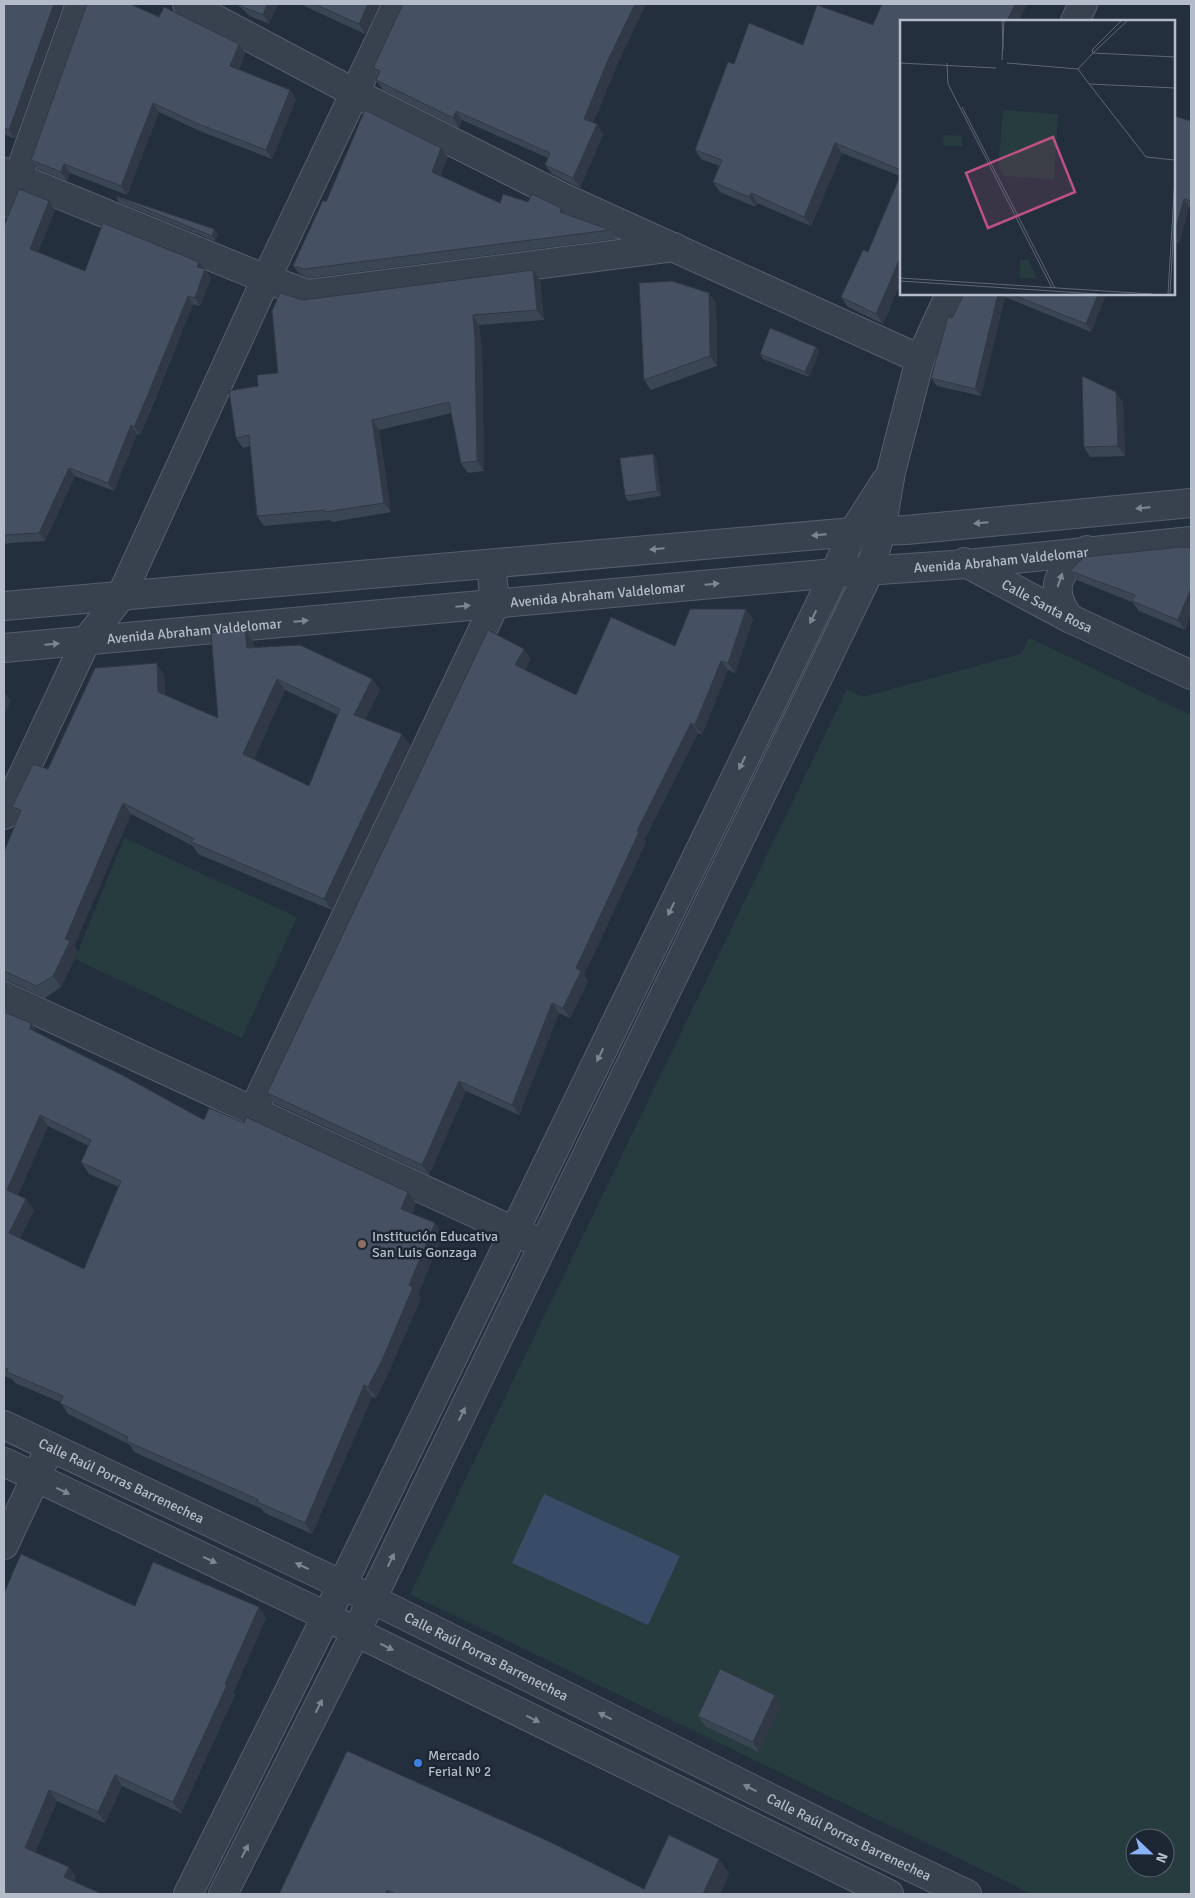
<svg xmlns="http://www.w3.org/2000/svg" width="1195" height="1898" font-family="Signika,sans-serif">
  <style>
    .green { fill: #263c3f; fill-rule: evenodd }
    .water { fill: #394c67 }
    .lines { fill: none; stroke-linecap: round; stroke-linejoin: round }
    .minor-casing { stroke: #565f6c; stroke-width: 30 }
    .minor { stroke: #38414e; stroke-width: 28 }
    .wall { fill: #3b4654; fill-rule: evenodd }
    .shaded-wall { fill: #303945 }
    .building { fill: #455162; stroke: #303945; fill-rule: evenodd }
    .oneway { fill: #7c8592 }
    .education-dot { fill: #8d6e63; stroke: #1d2633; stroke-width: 2 }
    .shop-dot { fill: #3f7fe0; stroke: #1d2633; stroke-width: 2 }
    .labels { text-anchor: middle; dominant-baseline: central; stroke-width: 5; stroke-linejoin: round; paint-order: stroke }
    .street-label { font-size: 14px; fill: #b4bcc9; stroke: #1d2633 }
    .poi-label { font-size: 14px; fill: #b4bcc9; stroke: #1d2633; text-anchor: start }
    .inset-road { fill: none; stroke: #5e6776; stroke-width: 1 }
    .view { fill: #bd5182; fill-opacity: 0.15; stroke: #bd5182; stroke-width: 2.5 }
    .inset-edge { fill: none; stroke: #b4bcc9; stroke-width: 2.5 }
  </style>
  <rect width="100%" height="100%" fill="#242f3e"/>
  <!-- green -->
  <path class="green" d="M1029 638 1191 715V1894H1032L410 1594 847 689 863 697 1021 654ZM1135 1838H1165V1868H1135Z
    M124 838 297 917 242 1038 75 959Z"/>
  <!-- water -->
  <path class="water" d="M544 1494 680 1556 648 1625 512 1563Z"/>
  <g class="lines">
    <defs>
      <g id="minor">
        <path d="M187 4 353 92 564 198 920 359"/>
        <path d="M1075 21 1083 4"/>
        <path d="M4 172 266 279 308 294 674 247"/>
        <path d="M4 203 18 177 80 4"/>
        <path id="s1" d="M964 562 1069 618 1191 675"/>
        <path d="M4 606 853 532 906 530 1191 503"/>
        <path d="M1069 618C1047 586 1059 571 1087 550"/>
        <path id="s2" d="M4 648 835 573 967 564 1191 541"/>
        <path d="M4 815 86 641 121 596 266 279 397 4"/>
        <path d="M4 996 531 1239"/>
        <path d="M253 1111 495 604 491 564"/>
        <path id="s3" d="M4 1425 372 1599 864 1845 967 1894"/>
        <path d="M4 1462 326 1616 356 1632 889 1894"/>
        <path d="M4 1545 44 1460"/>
        <path d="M188 1894 342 1585 835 573 853 532 885 482"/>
        <path d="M223 1894 356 1632 870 570 881 531 891 472 920 359 950 294"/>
      </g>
    </defs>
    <!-- minor casing -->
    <use href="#minor" class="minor-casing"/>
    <!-- minor -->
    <use href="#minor" class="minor"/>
  </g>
  <!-- wall -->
  <path class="wall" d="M4 4H63L15 139 4 134Z
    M237 4H278L269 24 250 16Z
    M300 4H380L365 34Z
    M980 4H1027L1019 21H901V281L883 324 848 307 841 297 868 252 900 176 842 153 811 226 757 203 756 207 720 192 713 182 719 166 701 159 695 150 734 64 873 25Z
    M159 17 239 44 245 53 239 69 290 90 296 99 272 159 202 132 159 112 127 195 70 173 67 181 38 169 31 160Z
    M373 68 615 70 593 123 597 124 603 134 580 188 552 174 545 165 548 158 462 120 459 128 383 90 376 80 378 75Z
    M1174 116 1191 121V207H1189L1179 243 1174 241Z
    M448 157 440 176 500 203 528 202 561 208 566 215 610 230 616 239 310 278 300 274 293 266 326 202Z
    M116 197 214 229 218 234 215 241 119 202Z
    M55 210 38 252 85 271 203 269H205L211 278 200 306 193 304 152 407 140 435 137 434 114 491 75 476 45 541 11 543 4 544V226Z
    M540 280 544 320 479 325 482 350 484 471 468 473 461 463 452 413 379 430 391 512 332 522 330 520 264 526 257 516 250 446 243 448 236 438 258 386 278 373 303 300Z
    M964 294H1106L1091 332 1005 297 981 396 937 386 931 378 952 318Z
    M716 303 717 366 651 390 644 380Z
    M816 347 819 352 809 377 763 359 760 354Z
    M1123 402 1125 456 1090 457 1084 447Z
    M656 459 661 496 628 501 625 496Z
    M1191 548V614L1185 630 1139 611 1132 602 1077 580 1070 571Z
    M753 619 735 673 728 670 702 735 698 733 644 840 646 842 584 975 588 981 570 1018 559 1013 519 1115 466 1091 429 1175 274 1103 267 1093 531 659 525 670 576 695 675 646Z
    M245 630 253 641 254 648 372 679 380 690 365 719 410 745 332 910 198 854 193 846 131 814 74 946 78 952 61 987 45 998 11 982 4 981V852L19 816 12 807 48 769 164 675 165 695 218 718ZM285 690 338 715 309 786 254 759Z
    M4 1005 11 1015 31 1023 38 1033 204 1120 416 1203 412 1214 435 1223 443 1234 418 1294 421 1298 390 1369 376 1398 372 1397 312 1534 265 1513 262 1509 134 1452 130 1445 68 1414 60 1402 15 1383 12 1379 4 1376ZM48 1126 89 1146 81 1162 89 1174 119 1187 84 1269 20 1238 34 1210 18 1195Z
    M4 1593 135 1606 259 1607 266 1618 233 1693 235 1695 181 1813 122 1786 105 1823 57 1801 35 1852 76 1877 74 1882 4 1894Z
    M775 1695 782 1705 759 1752 705 1726 698 1716Z
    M347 1751 644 1889 729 1873 720 1894H279Z"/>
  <!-- shaded-wall -->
  <path class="shaded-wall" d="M54 4H63L15 139 9 130Z
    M267 4H278L269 24 263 15Z
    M368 4H380L365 34 359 24Z
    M635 4H646L615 70 591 129 584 119 608 60Z
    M1015 4H1027L1019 21H1007Z
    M239 44 245 53 236 75 230 66Z
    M290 90 296 99 272 159 266 150Z
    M153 103 159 112 127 195 121 186Z
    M456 111 462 120 459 128 453 118Z
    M597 124 603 134 580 188 573 178Z
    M835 143 842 153 811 226 804 217Z
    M441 148 448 157 438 181 432 172Z
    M64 164 70 173 67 181 61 172Z
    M751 193 757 203 756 207 749 197Z
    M1184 199 1189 207 1179 243 1174 235V234Z
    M49 201 55 210 36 257 30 249Z
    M561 208 568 217 560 212Z
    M214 229 218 234 215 241 212 236Z
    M901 256V281L883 324 876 314Z
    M199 262 211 278 200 306 195 298 197 267Z
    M533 270 540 280 544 320 537 310Z
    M709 293 716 303 717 366 710 356Z
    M998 294H1003L1005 297 981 396 975 389Z
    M1098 294H1106L1091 332 1086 324Z
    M188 296 193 304 140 435 134 427Z
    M473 315 479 325 482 350 484 471 477 461Z
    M816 347 819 352 809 377 805 372Z
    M1116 392 1123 402 1125 456 1118 446Z
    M372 420 379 430 391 512 384 503Z
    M131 425 137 434 114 491 108 483Z
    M653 454 656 459 661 496 657 491Z
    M69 468 75 476 45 541 39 533Z
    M1191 588V614L1185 630 1178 620Z
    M746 609 753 619 735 673 728 663Z
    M245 630 253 641 255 660 247 648Z
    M524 649 531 659 522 675 515 665Z
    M721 661 728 670 702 735 695 725Z
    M157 663 164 675 166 703 158 692Z
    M277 679 285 690 251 766 243 754Z
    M372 679 380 690 362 726 354 715Z
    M4 691 11 701 4 715Z
    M691 723 698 733 644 840 646 842 584 975 588 981 570 1018 563 1008 576 968 637 831Z
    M402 734 410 745 332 910 324 899Z
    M123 803 131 814 74 946 78 952 61 987 53 976 65 939Z
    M552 1003 559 1013 519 1115 512 1105Z
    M31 1023 39 1034 30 1029Z
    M459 1081 466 1091 429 1175 422 1165Z
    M40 1115 48 1126 15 1202 7 1190Z
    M408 1192 416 1203 409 1220 401 1209Z
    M26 1199 34 1210 17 1244 9 1233Z
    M435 1223 443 1234 418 1294 421 1298 390 1369 376 1398 368 1387Z
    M364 1385 372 1397 312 1534 305 1523Z
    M259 1607 266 1618 233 1693 235 1695 181 1813 173 1802Z
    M775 1695 782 1705 759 1752 753 1742Z
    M115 1775 122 1786 105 1823 98 1812Z
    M49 1790 57 1801 32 1858 25 1848Z
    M719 1859 729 1873 720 1894H703Z
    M69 1867 76 1877 71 1888 64 1877Z
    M387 1890 390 1894H385Z"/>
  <!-- building -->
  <path class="building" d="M4 4H54L9 130 4 128Z
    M87 4H130L159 17 164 7 239 44 230 66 290 90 266 150 196 123 153 103 121 186 64 164 61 172 31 160Z
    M240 4H267L263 15 243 7Z
    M314 4H368L359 24Z
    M403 4H635L608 60 584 119 597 124 573 178 545 165 550 153 456 111 453 118 376 80 380 71 373 68Z
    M882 4H1015L1007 21H901V170L835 143 804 217 751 193 749 197 713 182 722 160 695 150 728 62 734 64 749 23 803 45 817 5 873 25Z
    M365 110 441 148 432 172 500 203 503 194 528 202 532 194 561 208 560 212 610 230 304 269 293 266 323 200 326 202Z
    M1174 116 1191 121V201L1184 199 1174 234Z
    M901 174V256L876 314 841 297 863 250 868 252Z
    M19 189 49 201 30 249 85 271 103 223 199 262 197 267 205 269 195 298 188 296 146 399 134 427 131 425 108 483 69 468 39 533 4 535V226Z
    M116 196 214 229 212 236 116 197Z
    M533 270 537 310 473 315 475 340 477 461 461 463 449 402 372 420 384 503 325 512V510L257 516 249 435 236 438 229 391 258 386 257 375 278 373 272 311 280 293 303 300Z
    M672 281 709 293 710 356 644 380 639 283Z
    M964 294H998L975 389 931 378 948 317 952 318Z
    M1011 294H1098L1086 324Z
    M770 328 816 347 805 372 760 354Z
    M1082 376 1116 392 1118 446 1084 447Z
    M653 454 657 491 625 496 620 458Z
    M1181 547 1191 548V588L1178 620 1132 601 1135 595 1070 571 1084 557Z
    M690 609H746L728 663 721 661 695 725 691 723 637 831 639 832 576 968 581 971 563 1008 552 1003 512 1105 459 1081 422 1165 267 1093 488 630 524 649 515 665 576 695 611 617 675 646Z
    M245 630 247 648 300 645 372 679 354 715 402 734 324 899 191 842 194 839 123 803 65 939 70 941 53 976 37 986 4 971V852L21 810 12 807 33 764 48 769 95 668 157 663 158 692 218 718 211 633ZM277 679 340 709 309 786 243 754Z
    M4 1012 31 1023 30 1029 120 1074 204 1120 209 1108 244 1123 246 1117 408 1192 401 1209 435 1223 409 1285 413 1287 383 1358 368 1387 364 1385 305 1523 257 1502 259 1500 126 1441 128 1437 60 1403 63 1396 7 1372 8 1369 4 1368ZM40 1115 91 1140 81 1162 121 1181 84 1269 9 1233 26 1199 7 1190Z
    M21 1554 135 1606 153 1562 259 1607 225 1684 227 1685 173 1802 115 1775 98 1812 49 1790 25 1848 69 1867 64 1877 102 1894H4V1593Z
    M720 1669 775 1695 753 1742 698 1716Z
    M347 1751 548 1841 644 1889 669 1835 719 1859 703 1894H396L387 1890 385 1894H279Z"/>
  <!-- one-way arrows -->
  <defs><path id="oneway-solid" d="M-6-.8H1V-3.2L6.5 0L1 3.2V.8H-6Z" transform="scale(1.25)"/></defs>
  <g class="oneway">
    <use href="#oneway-solid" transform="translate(1143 508) rotate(175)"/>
    <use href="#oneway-solid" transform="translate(981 523) rotate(175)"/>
    <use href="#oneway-solid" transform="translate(819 535) rotate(175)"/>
    <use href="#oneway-solid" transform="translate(657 549) rotate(175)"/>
    <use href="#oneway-solid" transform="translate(1060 580) rotate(-71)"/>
    <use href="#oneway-solid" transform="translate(712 584) rotate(-5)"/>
    <use href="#oneway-solid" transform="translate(463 606) rotate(-5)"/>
    <use href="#oneway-solid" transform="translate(813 617) rotate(116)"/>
    <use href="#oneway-solid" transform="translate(301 621) rotate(-5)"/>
    <use href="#oneway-solid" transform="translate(52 644) rotate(-5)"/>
    <use href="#oneway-solid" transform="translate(742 763) rotate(116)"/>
    <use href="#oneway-solid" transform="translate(671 909) rotate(116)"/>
    <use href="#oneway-solid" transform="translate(600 1055) rotate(116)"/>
    <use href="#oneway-solid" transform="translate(462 1414) rotate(-64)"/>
    <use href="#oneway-solid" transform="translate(63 1491) rotate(25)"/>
    <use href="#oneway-solid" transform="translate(210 1560) rotate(25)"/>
    <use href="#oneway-solid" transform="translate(391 1560) rotate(-64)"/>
    <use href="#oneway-solid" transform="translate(302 1566) rotate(-155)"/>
    <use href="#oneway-solid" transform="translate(387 1647) rotate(26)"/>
    <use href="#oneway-solid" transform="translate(319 1706) rotate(-63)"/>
    <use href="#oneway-solid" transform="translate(605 1716) rotate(-153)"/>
    <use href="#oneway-solid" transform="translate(533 1719) rotate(26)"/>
    <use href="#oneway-solid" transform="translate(750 1788) rotate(-153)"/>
    <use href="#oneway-solid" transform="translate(245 1851) rotate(-63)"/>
  </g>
  <!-- markers -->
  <circle class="education-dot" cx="362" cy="1244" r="5"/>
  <circle class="shop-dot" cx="418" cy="1763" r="5"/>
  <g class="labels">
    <!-- street labels -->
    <g class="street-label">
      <text stroke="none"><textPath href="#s2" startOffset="1001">Avenida Abraham Valdelomar</textPath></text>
      <text stroke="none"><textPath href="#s2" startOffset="596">Avenida Abraham Valdelomar</textPath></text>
      <text stroke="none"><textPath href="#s1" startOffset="94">Calle Santa Rosa</textPath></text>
      <text stroke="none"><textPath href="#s2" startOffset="191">Avenida Abraham Valdelomar</textPath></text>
      <text stroke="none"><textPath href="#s3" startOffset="130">Calle Raúl Porras Barrenechea</textPath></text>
      <text stroke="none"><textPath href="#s3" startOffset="535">Calle Raúl Porras Barrenechea</textPath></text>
      <text stroke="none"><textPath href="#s3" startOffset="940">Calle Raúl Porras Barrenechea</textPath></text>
    </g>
    <!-- poi labels -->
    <g class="poi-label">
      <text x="372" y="1236">Institución Educativa<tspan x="372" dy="16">San Luis Gonzaga</tspan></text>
      <text x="428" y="1755">Mercado<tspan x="428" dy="16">Ferial Nº 2</tspan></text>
    </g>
  </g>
  <!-- overview -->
  <g transform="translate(900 20)">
    <rect width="275" height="275" fill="#242f3e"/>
    <path d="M103 90 158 94 154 159 104 156 98 148ZM44 115 62 116V126H43ZM120 240H128L137 258H120Z" fill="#263c3f"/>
    <path class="inset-road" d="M102 1 103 29M221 1 192 30 193 33 227 1M102 40 104 1M0 43 96 48M47 43 48 64 152 268M107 43 178 49M178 49 189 64 275 68M178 49 193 33 275 37M190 65 246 137 275 140M62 87 155 268M0 258 252 274M0 261 197 274M268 274 275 158M270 274 275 186"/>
    <path class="view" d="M153 117 175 172 88 208 66 153Z"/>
    <rect width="275" height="275" class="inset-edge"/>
  </g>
  <!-- border -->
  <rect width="1195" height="1898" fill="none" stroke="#b4bcc9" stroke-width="10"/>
  <!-- north arrow -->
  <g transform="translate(1150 1853) rotate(112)"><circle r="24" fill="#1d2633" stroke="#59626f"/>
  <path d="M0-4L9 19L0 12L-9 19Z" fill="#8ab4f8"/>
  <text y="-8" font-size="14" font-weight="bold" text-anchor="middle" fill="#b4bcc9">N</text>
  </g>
</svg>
